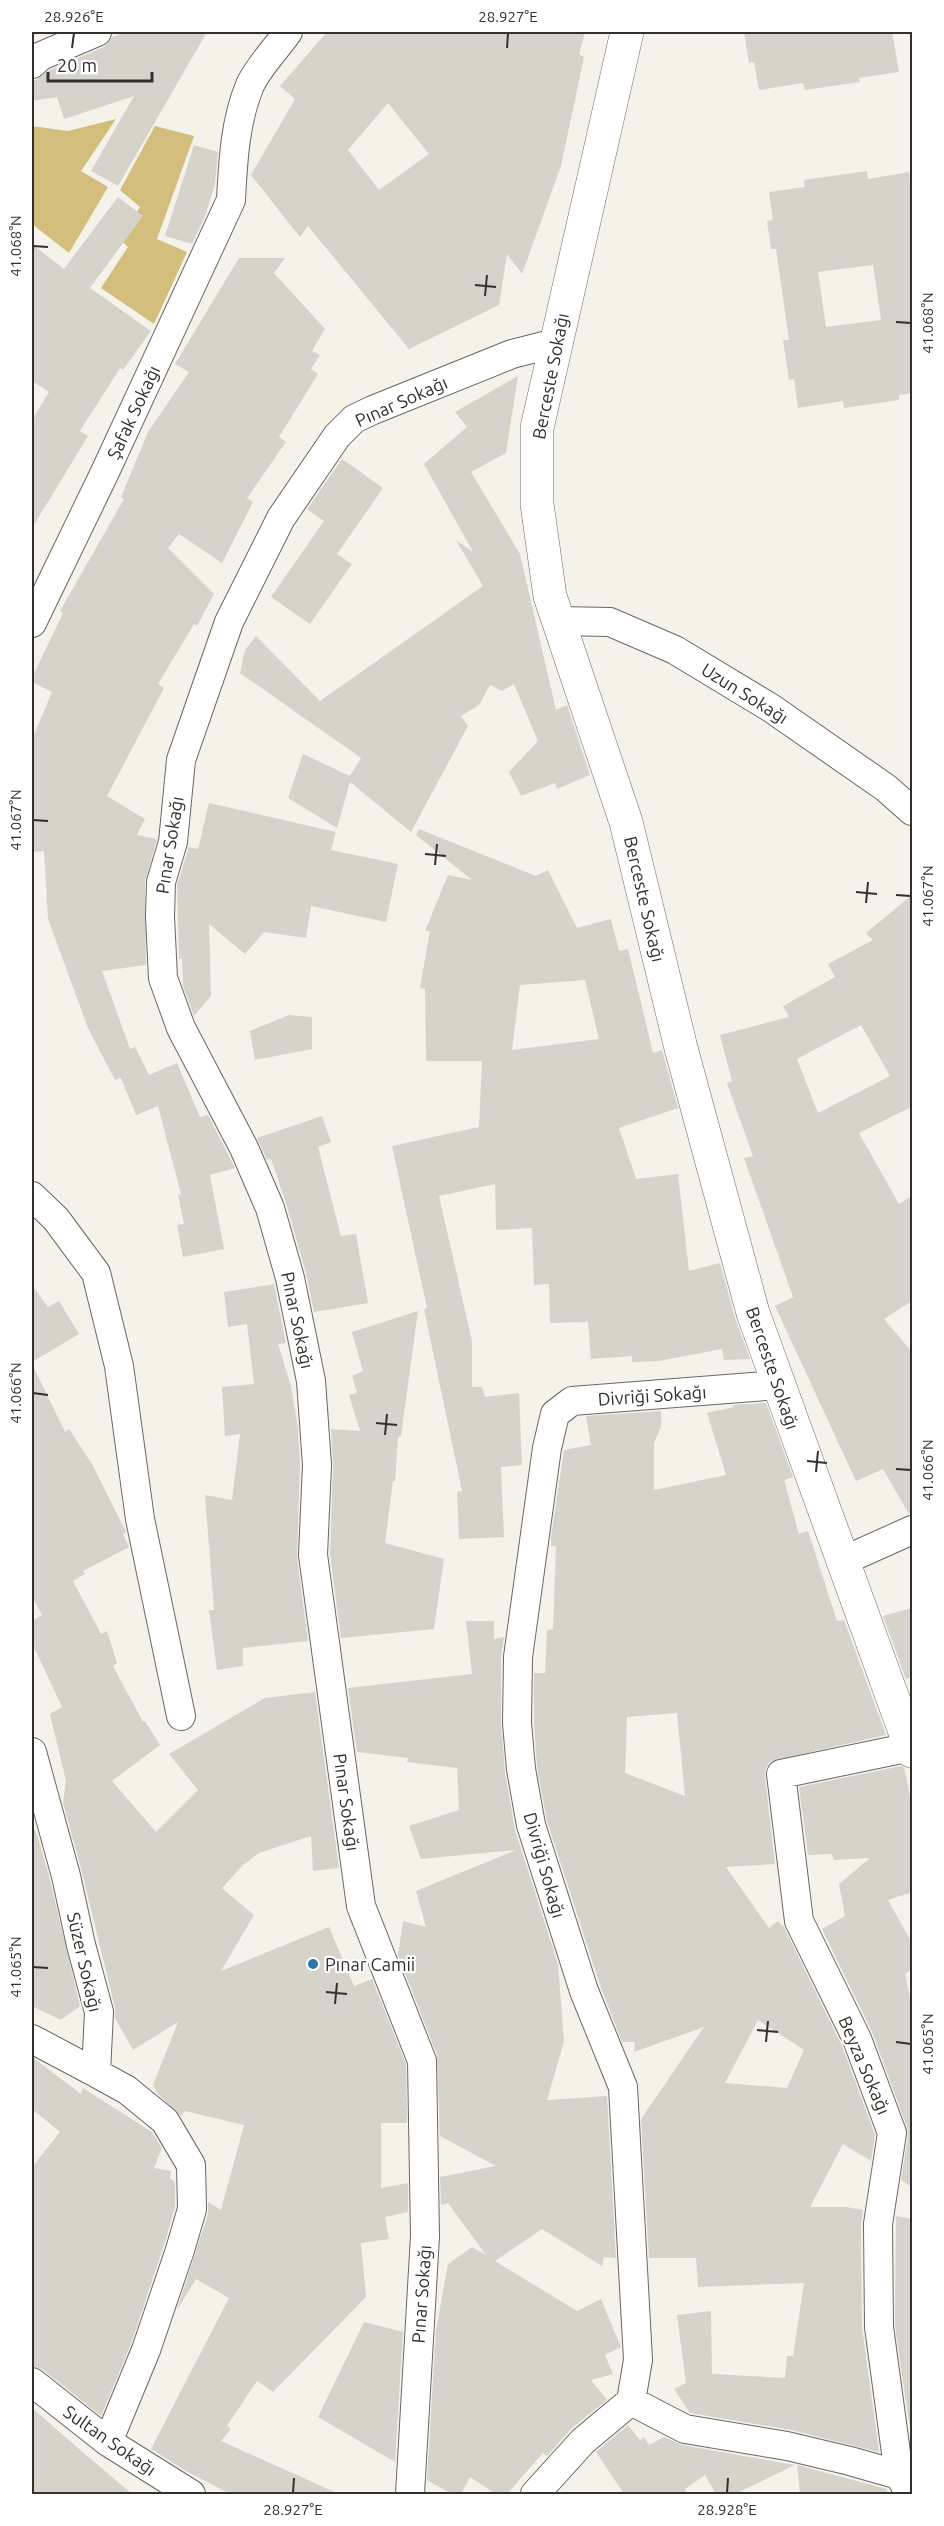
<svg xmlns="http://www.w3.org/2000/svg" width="944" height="2526" font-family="Ubuntu,sans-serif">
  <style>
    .green { fill: #d3be7d }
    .building { fill: #d5d3ca; fill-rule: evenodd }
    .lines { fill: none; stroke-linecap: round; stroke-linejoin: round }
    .street-casing { stroke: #6a6760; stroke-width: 30 }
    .secondary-casing { stroke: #6a6760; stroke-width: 34 }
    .street { stroke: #fff; stroke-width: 28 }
    .secondary { stroke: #fff; stroke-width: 33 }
    .ticks { fill: none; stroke: #31302d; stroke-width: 2 }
    .poi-dot { fill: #2c77aa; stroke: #fff; stroke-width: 2 }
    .labels { text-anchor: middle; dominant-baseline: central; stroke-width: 4.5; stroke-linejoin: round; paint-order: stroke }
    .street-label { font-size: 18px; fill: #31302d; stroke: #fff }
    .poi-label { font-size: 18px; fill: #31302d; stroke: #fff; text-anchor: start }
    .neatline { fill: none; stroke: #31302d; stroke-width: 2 }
    .ticks-label { font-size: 15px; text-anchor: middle; fill: #31302d }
  </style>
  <rect width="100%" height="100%" fill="#f5f2ea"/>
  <!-- green -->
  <path class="green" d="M116 119 81 171 108 187 69 253 32 224V126L68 131Z
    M155 126 194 136 157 239 187 252 154 324 101 288 128 247 108 229 125 231 140 207 120 190Z"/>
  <!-- building -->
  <path class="building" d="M125 32H207L118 186 91 171 134 96 64 119 57 97 32 101V80H36L50 70 104 47 112 37Z
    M327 32H585L579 54 584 57 561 166 522 274 507 254 499 305 409 349 308 226 300 237 251 175 295 99 280 86ZM388 103 429 154 379 190 348 150Z
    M744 32H892L899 72 859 78 860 82 805 90 803 83 759 90 754 62 749 63Z
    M194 145 218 152 215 184 205 216 192 244 165 236Z
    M867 171 868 179 909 172 912 196V393L899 395V400L844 408 843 401 798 408 794 379 789 380 783 340H789L776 249H771L767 221 773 220 769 192 805 187 804 180ZM873 265 881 320 826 327 818 272Z
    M118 197 143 216 90 288 151 331 123 370 120 368 80 431 88 436 32 528V420L49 392 32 381V244L64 269Z
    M239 258H285L274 273 325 329 312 351 320 355 311 369 318 374 279 437 286 442 247 498 253 502 222 563 179 534 168 548 214 594 197 626 194 624 158 684 164 688 107 796 145 819 137 835 157 839 145 882 146 965 102 971 130 1049 135 1047 149 1075 177 1063 200 1117 208 1115 235 1168 210 1175 224 1249 183 1257 177 1225 184 1224 178 1195 181 1194 158 1106 136 1115 121 1078 115 1080 88 1028 48 919 44 851 32 852V740L52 692 32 682V678L63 613 60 611 124 499 121 497 148 432 189 372 175 364Z
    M518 376 506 453 471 472 520 554 556 710 567 705 590 775 557 789 555 783 521 796 509 772 538 741 514 684 502 691 490 685 479 705 461 716 468 726 411 832 350 782 337 828 288 798 303 754 350 776 361 758 240 673 245 650 256 636 320 701 483 586 456 540 473 552 424 464 467 427 455 412Z
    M342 459 383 488 337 554 352 564 310 624 271 597 324 521 307 509Z
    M209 803 336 832 331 850 398 864 386 922 311 906 306 938 264 932 245 954 209 924 211 996 194 1016 183 986 182 959H179L177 885 189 847 198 849Z
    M419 829 536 876 548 870 577 928 611 919 619 951 628 949 653 1053 662 1050 678 1108 619 1128 636 1179 678 1174 689 1271 720 1263 735 1318 750 1359 724 1360 722 1349 659 1361 632 1362V1356L591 1359 588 1322 550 1323 549 1284 534 1285 532 1228 496 1230 495 1184 439 1196 472 1341V1387H482L485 1397 519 1393 522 1465 501 1467 504 1537 459 1539 457 1492 462 1491 424 1309 427 1308 392 1146 479 1127 482 1061H426L425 989 420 988 430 931H425L448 875 472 880 416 835ZM585 980 599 1039 512 1050 520 985Z
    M912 895V1115L909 1108 859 1133 899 1204 912 1196V1301L884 1319 912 1352V1514H909L883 1469 856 1481 775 1306 793 1297 744 1158 753 1156 727 1083 732 1081 720 1035 789 1017 783 1006 835 977 828 964 873 940 866 933ZM861 1025 890 1076 818 1113 797 1059Z
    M289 1015 312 1017V1049L255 1060 250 1031Z
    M322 1116 331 1142 318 1147 341 1236 356 1234 368 1303 314 1312 306 1273 286 1203 271 1159 267 1160 257 1138Z
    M274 1284 286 1343 278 1344 291 1386 298 1428 300 1465 297 1557 308 1641 243 1648V1666L217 1670 209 1610H214L205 1495 232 1500 240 1434 225 1436 222 1387 254 1384 247 1324 228 1327 224 1292Z
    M32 1285 48 1307 59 1301 79 1334 32 1362Z
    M418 1311 401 1436 398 1437 395 1481H393L385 1543 444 1559 434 1629 341 1638 330 1554 333 1466 331 1429 360 1431 349 1395 357 1393 352 1376 363 1371 352 1332Z
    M32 1364 65 1432 69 1429 92 1464 126 1532 123 1534 129 1547 83 1571 85 1574 73 1581 101 1634 107 1631 117 1663 113 1666 143 1722 145 1721 160 1745 112 1781 156 1832 198 1790 169 1754 265 1698 315 1692 339 1868 313 1871 311 1836 259 1853 243 1865 222 1888 254 1915 221 1971 329 1927 354 1986 372 1979 406 2064 407 2123H381V2188L408 2183V2212L385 2217 389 2239 361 2243 366 2297 273 2392 257 2381 227 2426 231 2429 221 2441 339 2494H230L186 2471 151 2449 229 2298 196 2279 177 2310 208 2214V2202L221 2210 244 2125 185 2111 181 2116 158 2094 153 2085 178 2022 133 2050 115 2018V2008L82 1872 63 1803 66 1781 50 1714 62 1707 32 1643V1621L42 1615 32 1596Z
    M766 1403 793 1477 784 1480 799 1534 808 1531 837 1621 844 1620 886 1735 771 1761 766 1767 765 1776 775 1864 726 1867 769 1928 778 1921 784 1927 842 2046 875 2135 871 2161 843 2144 810 2207H846L863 2210 861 2224 862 2327 879 2452 791 2430 690 2413 674 2389 686 2383 677 2315 711 2311 712 2374 785 2378 787 2356H793L804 2283 698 2287 696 2258H649L641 2119 704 2027 634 2052 635 2042H622L600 1985 547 1821 537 1767 534 1722V1673H545L547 1630 553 1629 556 1546H551V1537L564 1450 591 1445 586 1416 661 1411V1427L654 1443V1490L726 1475 707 1413 734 1407 733 1405ZM677 1713 685 1796 625 1773 627 1717ZM758 2020 804 2050 787 2088 725 2083Z
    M912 1608V1676L906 1679 883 1616Z
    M466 1621H494V1639L504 1637 501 1657V1723L505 1772 515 1830 558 1964 564 2042 547 2100 607 2096 616 2258 604 2257 602 2266 542 2229 495 2261 577 2311 601 2299 621 2347 605 2355 613 2374 591 2380 607 2400 572 2428 547 2456 543 2453 507 2494H496L470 2477 461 2494H452L427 2480 436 2330 448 2264 472 2247 486 2255 448 2203 441 2205 440 2177 496 2166 440 2136 437 2055 398 1955 403 1921 426 1927 416 1891 516 1850 421 1859 409 1826 459 1810 457 1768 407 1762 408 1758 357 1752 348 1688 472 1674Z
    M901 1766 904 1767 912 1806V1892L888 1900 912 1943V1969L905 1974 912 2006V2187L901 2180 908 2136 907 2127 872 2032 822 1929 845 1916 839 1884 870 1858 834 1860 832 1854 808 1855 799 1787Z
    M32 1825 37 1834 50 1880 80 2006 61 2020 32 2006Z
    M32 2057 81 2094 83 2088 152 2132 162 2148 154 2168 171 2171 170 2178 175 2182V2207L164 2245 131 2344 101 2416 42 2369 32 2366V2167L60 2132 32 2109Z
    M896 2216 912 2219V2423H909L895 2326Z
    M364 2322 403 2332 395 2462 318 2417Z
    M32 2408 78 2448 132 2494H32Z
    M628 2425 640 2440 644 2437 649 2445 664 2437 682 2445 795 2465 735 2494H716L705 2475 685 2489 687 2494H624L596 2452Z
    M797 2465 887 2489V2494H800Z"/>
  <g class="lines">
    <defs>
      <path id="street" d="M32 64 41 56 97 32
        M558 621 610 622 675 650 771 708 886 788 912 811
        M32 623 105 472 231 200C233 161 235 121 250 85 259 66 276 49 288 32
        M32 1196 56 1219 96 1273 119 1366 140 1519 181 1716
        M843 1561 912 1530
        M32 1752 66 1876 81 1945 99 2012 96 2073 127 2090 165 2121 191 2165 192 2209 180 2250 146 2350 108 2442
        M32 2039 96 2073
        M32 2382 108 2442 191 2494
        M631 2401 685 2429 787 2446 850 2461 899 2475
        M410 2494 425 2236 422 2061 361 1906 313 1555 317 1465 311 1381 290 1278 270 1208 244 1148 181 1028 163 978 160 917 161 882 173 842 181 760 229 622 281 518 337 436 354 419 373 410 512 354 555 343
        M535 2494 583 2441 631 2401 638 2360 623 2087 584 1991 531 1825 521 1769 517 1723 518 1657 547 1448 555 1414 572 1401 779 1385
        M910 2494 899 2475 879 2327 878 2224 892 2133 857 2039 799 1921 781 1774 911 1747"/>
      <path id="secondary" d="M627 32 537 428V504L550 596 626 822 681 1048 753 1313 912 1751"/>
    </defs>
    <!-- street casing -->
    <use href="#street" class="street-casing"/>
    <!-- secondary casing -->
    <use href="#secondary" class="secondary-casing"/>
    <!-- street -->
    <use href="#street" class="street"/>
    <!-- secondary -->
    <use href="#secondary" class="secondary"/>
  </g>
  <!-- ticks -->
  <path class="ticks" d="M72 48 74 33M507 48 508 33M33 246 48 247M475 285 496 287M485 296 487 275M896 322 911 323M33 820 48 821M425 854 446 856M435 865 437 844M856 892 877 894M896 895 911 896M866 903 868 882M33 1393 48 1395M376 1423 397 1425M385 1435 387 1414M807 1461 827 1463M896 1469 911 1470M816 1472 818 1451M33 1967 48 1968M326 1992 347 1994M335 2004 337 1983M757 2030 778 2032M766 2042 768 2021M896 2042 911 2044M293 2493 294 2478M727 2493 728 2478"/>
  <!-- markers -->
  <circle class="poi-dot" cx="313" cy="1964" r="6"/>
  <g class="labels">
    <!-- street labels -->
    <g class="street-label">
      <text transform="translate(550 376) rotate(-79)">Berceste Sokağı</text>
      <text transform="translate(401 401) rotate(-24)">Pınar Sokağı</text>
      <text transform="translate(133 412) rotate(-65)">Şafak Sokağı</text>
      <text transform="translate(745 693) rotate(32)">Uzun Sokağı</text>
      <text transform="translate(169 845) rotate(-81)">Pınar Sokağı</text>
      <text transform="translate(645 899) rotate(77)">Berceste Sokağı</text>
      <text transform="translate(298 1320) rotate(78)">Pınar Sokağı</text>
      <text transform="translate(773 1368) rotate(71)">Berceste Sokağı</text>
      <text transform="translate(652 1395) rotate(-4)">Divriği Sokağı</text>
      <text transform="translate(347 1802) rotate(82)">Pınar Sokağı</text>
      <text transform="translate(545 1865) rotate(74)">Divriği Sokağı</text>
      <text transform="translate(85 1962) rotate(77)">Süzer Sokağı</text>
      <text transform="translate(865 2065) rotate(67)">Beyza Sokağı</text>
      <text transform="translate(421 2294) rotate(-86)">Pınar Sokağı</text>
      <text transform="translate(110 2440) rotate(35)">Sultan Sokağı</text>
    </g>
    <!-- poi labels -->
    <g class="poi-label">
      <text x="325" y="1964">Pınar Camii</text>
    </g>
  </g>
  <!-- border -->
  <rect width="944" height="2526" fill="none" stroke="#ffffff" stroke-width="66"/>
  <!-- scale -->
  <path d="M48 72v9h104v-9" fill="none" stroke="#31302d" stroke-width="3"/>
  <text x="57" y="72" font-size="18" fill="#31302d" stroke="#ffffff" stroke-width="4.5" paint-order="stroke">20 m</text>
  <rect x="33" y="33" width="878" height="2460" class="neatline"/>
  <g class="ticks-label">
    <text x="74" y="22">28.926°E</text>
    <text x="508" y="22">28.927°E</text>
    <text transform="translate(16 246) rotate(-90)" y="5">41.068°N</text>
    <text transform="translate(928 323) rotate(-90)" y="5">41.068°N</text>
    <text transform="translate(16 820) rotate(-90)" y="5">41.067°N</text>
    <text transform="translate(928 896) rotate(-90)" y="5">41.067°N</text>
    <text transform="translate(16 1393) rotate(-90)" y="5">41.066°N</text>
    <text transform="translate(928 1470) rotate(-90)" y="5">41.066°N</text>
    <text transform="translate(16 1967) rotate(-90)" y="5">41.065°N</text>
    <text transform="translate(928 2044) rotate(-90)" y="5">41.065°N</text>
    <text x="293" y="2515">28.927°E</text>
    <text x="727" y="2515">28.928°E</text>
  </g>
</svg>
